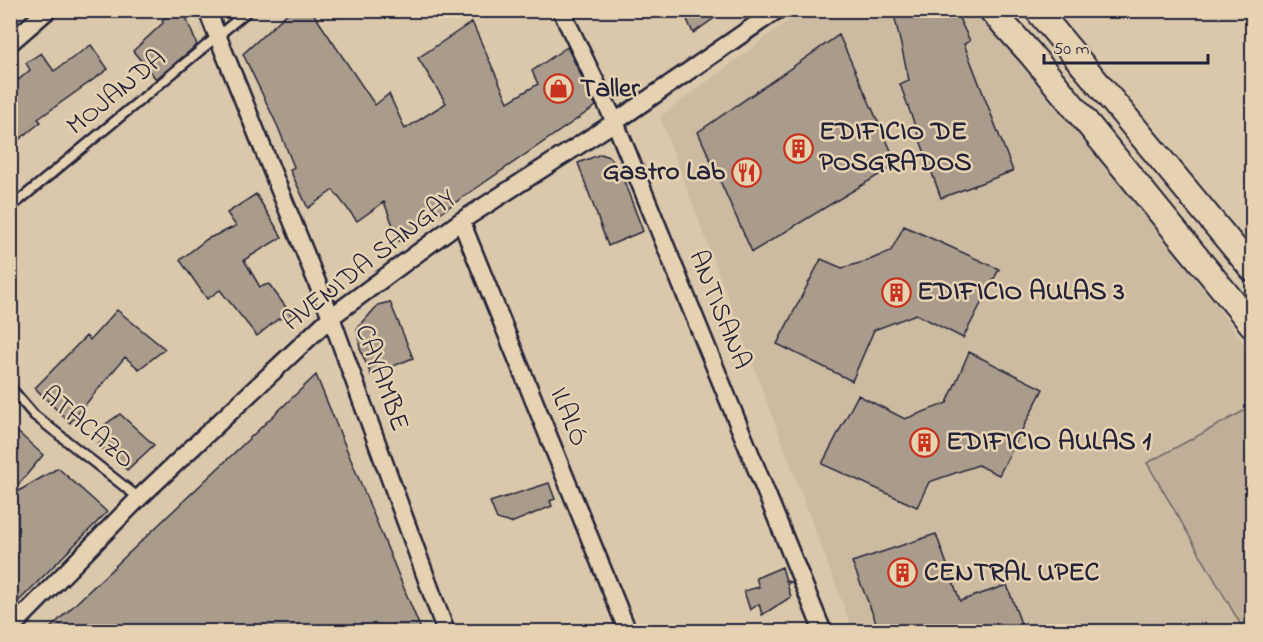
<svg xmlns="http://www.w3.org/2000/svg" width="1263" height="642" font-family="'Indie Flower',sans-serif">
  <style>
    .built { fill: #cbbba0 }
    .green { fill: #bfaf99; stroke: #70686a; stroke-width: 1.5 }
    .building { fill: #a99c8c; stroke: #22223b; stroke-width: 1.5 }
    .lines { fill: none; stroke-linecap: round; stroke-linejoin: round }
    .lane-casing { stroke: #22223b; stroke-width: 13 }
    .street-casing { stroke: #22223b; stroke-width: 21 }
    .secondary-casing { stroke: #22223b; stroke-width: 28 }
    .lane { stroke: #e5d2b0; stroke-width: 8 }
    .street { stroke: #e5d2b0; stroke-width: 16 }
    .secondary { stroke: #e5d2b0; stroke-width: 24 }
    .labels { text-anchor: middle; dominant-baseline: central; stroke-width: 5; stroke-linejoin: round; paint-order: stroke }
    .poi-label { font-size: 27px; font-weight: bold; fill: #22223b; stroke: #e5d2b0; text-anchor: start }
    .street-label { font-size: 27px; fill: #22223b; stroke: #e5d2b0 }
  </style>
  <rect width="100%" height="100%" fill="#d9c8a9"/>
  <filter id="ink" filterUnits="userSpaceOnUse"><feTurbulence type="fractalNoise" baseFrequency=".0167" numOctaves="2"/><feDisplacementMap in="SourceGraphic" scale="12" xChannelSelector="R" yChannelSelector="G"/><feConvolveMatrix kernelMatrix="1 2 1 2 8 2 1 2 1" color-interpolation-filters="sRGB"/></filter>
  <g filter="url(#ink)">
    <!-- built -->
    <path class="built" d="M801 11H978L1053 93 1222 313 1252 356V631H853L660 117Z"/>
    <!-- green -->
    <path class="green" d="M1251 407 1252 631 1245 632 1147 463Z"/>
    <!-- building -->
    <path class="building" d="M177 10H183L197 45 156 79 133 51 163 23 162 20Z
      M291 10H311L375 105 389 94 405 129 446 103 418 58 472 22 508 102 538 84 532 71 567 47 596 106 399 241 384 202 357 221 333 190 308 208 290 170 294 167 278 127 243 54Z
      M683 10H726L693 33Z
      M893 10H955L970 41 964 44 1013 171 941 198 900 84 909 80Z
      M839 35 897 164 752 252 698 132Z
      M91 45 108 69 38 119 41 122 10 147V87L30 70 26 63 41 53 54 71Z
      M601 154 609 157 619 168 643 231 608 246 578 163Z
      M256 194 282 237 244 260 260 287 269 284 293 317 278 319 257 336 220 290 207 299 180 260 207 239 236 226 227 213Z
      M904 226 999 269 963 338 916 314 874 330 852 381 777 344 821 259 842 268 867 261 891 251Z
      M390 302 413 358 371 375 360 349 357 329 378 305Z
      M117 310 165 349 139 369 125 357 70 423 35 388 86 336 90 340Z
      M969 352 1043 389 999 475 978 465 929 482 917 507 822 464 858 395 905 419 947 403Z
      M316 375 422 632H46Z
      M120 414 154 445 127 470 97 444 110 435 103 426Z
      M10 425 43 455 10 495Z
      M58 468 107 512 10 610V496Z
      M549 483 555 499 550 501 552 506 511 523 497 519 490 502Z
      M936 534 960 601 1007 585 1024 632H880L852 562Z
      M782 567 786 581 791 582 787 584 791 597 762 615 759 604 750 610 744 591 759 587 756 578Z"/>
    <g class="lines">
      <defs>
        <path id="lane" d="M10 208 249 10
          M10 387 34 415 139 498"/>
        <path id="street" d="M207 10 331 317 446 632
          M561 10 615 122 823 632
          M10 43 48 10
          M461 221 628 632
          M10 629 139 498 331 317 461 221 615 122 777 10"/>
        <path id="secondary" d="M991 10 1030 53 1252 325
          M1037 10 1252 269"/>
      </defs>
      <!-- lane casing -->
      <use href="#lane" class="lane-casing"/>
      <!-- street casing -->
      <use href="#street" class="street-casing"/>
      <!-- secondary casing -->
      <use href="#secondary" class="secondary-casing"/>
      <!-- lane -->
      <use href="#lane" class="lane"/>
      <!-- street -->
      <use href="#street" class="street"/>
      <!-- secondary -->
      <use href="#secondary" class="secondary"/>
    </g>
  </g>
  <!-- icons -->
  <defs>
    <symbol id="shop-ring" viewBox="-11 -11 22 22"><circle r="9.5" fill="#e5d2b0" stroke="#c8321e" stroke-width="1.5"/><path d="M-5-2.5h2.3a2.7 3.5 0 0 1 5.4 0H5L5.5 6h-11ZM-1.5-2.5h3a1.5 2.3 0 0 0-3 0Z" fill="#c8321e"/></symbol>
    <symbol id="building-ring" viewBox="-11 -11 22 22"><circle r="9.5" fill="#e5d2b0" stroke="#c8321e" stroke-width="1.5"/><path d="M-4-6H4V6H1V3H-1V6H-4ZM-2.5-4.3h1.7v1.8h-1.7ZM.8-4.3h1.7v1.8H.8ZM-2.5-1h1.7V.8h-1.7ZM.8-1h1.7V.8H.8Z" fill="#c8321e"/></symbol>
    <symbol id="restaurant-ring" viewBox="-11 -11 22 22"><circle r="9.5" fill="#e5d2b0" stroke="#c8321e" stroke-width="1.5"/><path d="M-5-6h1v4h1v-4h1v4h1v-4h1v5L-1.5 .5V6h-2V.5L-5-1ZM5-6V6H3V1.5H1.5Q1.5-4 5-6Z" fill="#c8321e"/></symbol>
  </defs>
  <g fill-rule="evenodd">
    <use href="#shop-ring" x="542" y="72" width="33" height="33"/>
    <use href="#building-ring" x="782" y="132" width="33" height="33"/>
    <use href="#restaurant-ring" x="730" y="156" width="33" height="33"/>
    <use href="#building-ring" x="880" y="276" width="33" height="33"/>
    <use href="#building-ring" x="908" y="426" width="33" height="33"/>
    <use href="#building-ring" x="886" y="556" width="33" height="33"/>
  </g>
  <g class="labels">
    <!-- poi labels -->
    <g class="poi-label">
      <text x="580" y="89">Taller</text>
      <text x="819" y="132">EDIFICIO DE<tspan x="819" dy="31">POSGRADOS</tspan></text>
      <text x="725" y="172" text-anchor="end">Gastro Lab</text>
      <text x="917" y="292">EDIFICIO AULAS 3</text>
      <text x="946" y="442">EDIFICIO AULAS 1</text>
      <text x="924" y="573">CENTRAL UPEC</text>
    </g>
    <!-- street labels -->
    <g class="street-label">
      <text transform="translate(117 93) rotate(-39)">MOJANDA</text>
      <text transform="translate(370 261) rotate(-38)">AVENIDA SANGAY</text>
      <text transform="translate(719 310) rotate(68)">ANTISANA</text>
      <text transform="translate(381 378) rotate(70)">CAYAMBE</text>
      <text transform="translate(568 417) rotate(68)">ILALÓ</text>
      <text transform="translate(87 428) rotate(40)">ATACAZO</text>
    </g>
  </g>
  <!-- margin -->
  <rect width="1263" height="642" fill="none" stroke="#e5d2b0" stroke-width="36"/>
  <rect x="18" y="18" width="1227" height="606" fill="none" stroke="#22223b" stroke-width="2" filter="url(#ink)"/>
  <!-- scale -->
  <path d="M1044 54v9h164v-9" fill="none" stroke="#22223b" stroke-width="3"/>
  <text x="1053" y="54" font-size="18" fill="#22223b" stroke="#e5d2b0" stroke-width="4.5" paint-order="stroke">50 m</text>
</svg>
